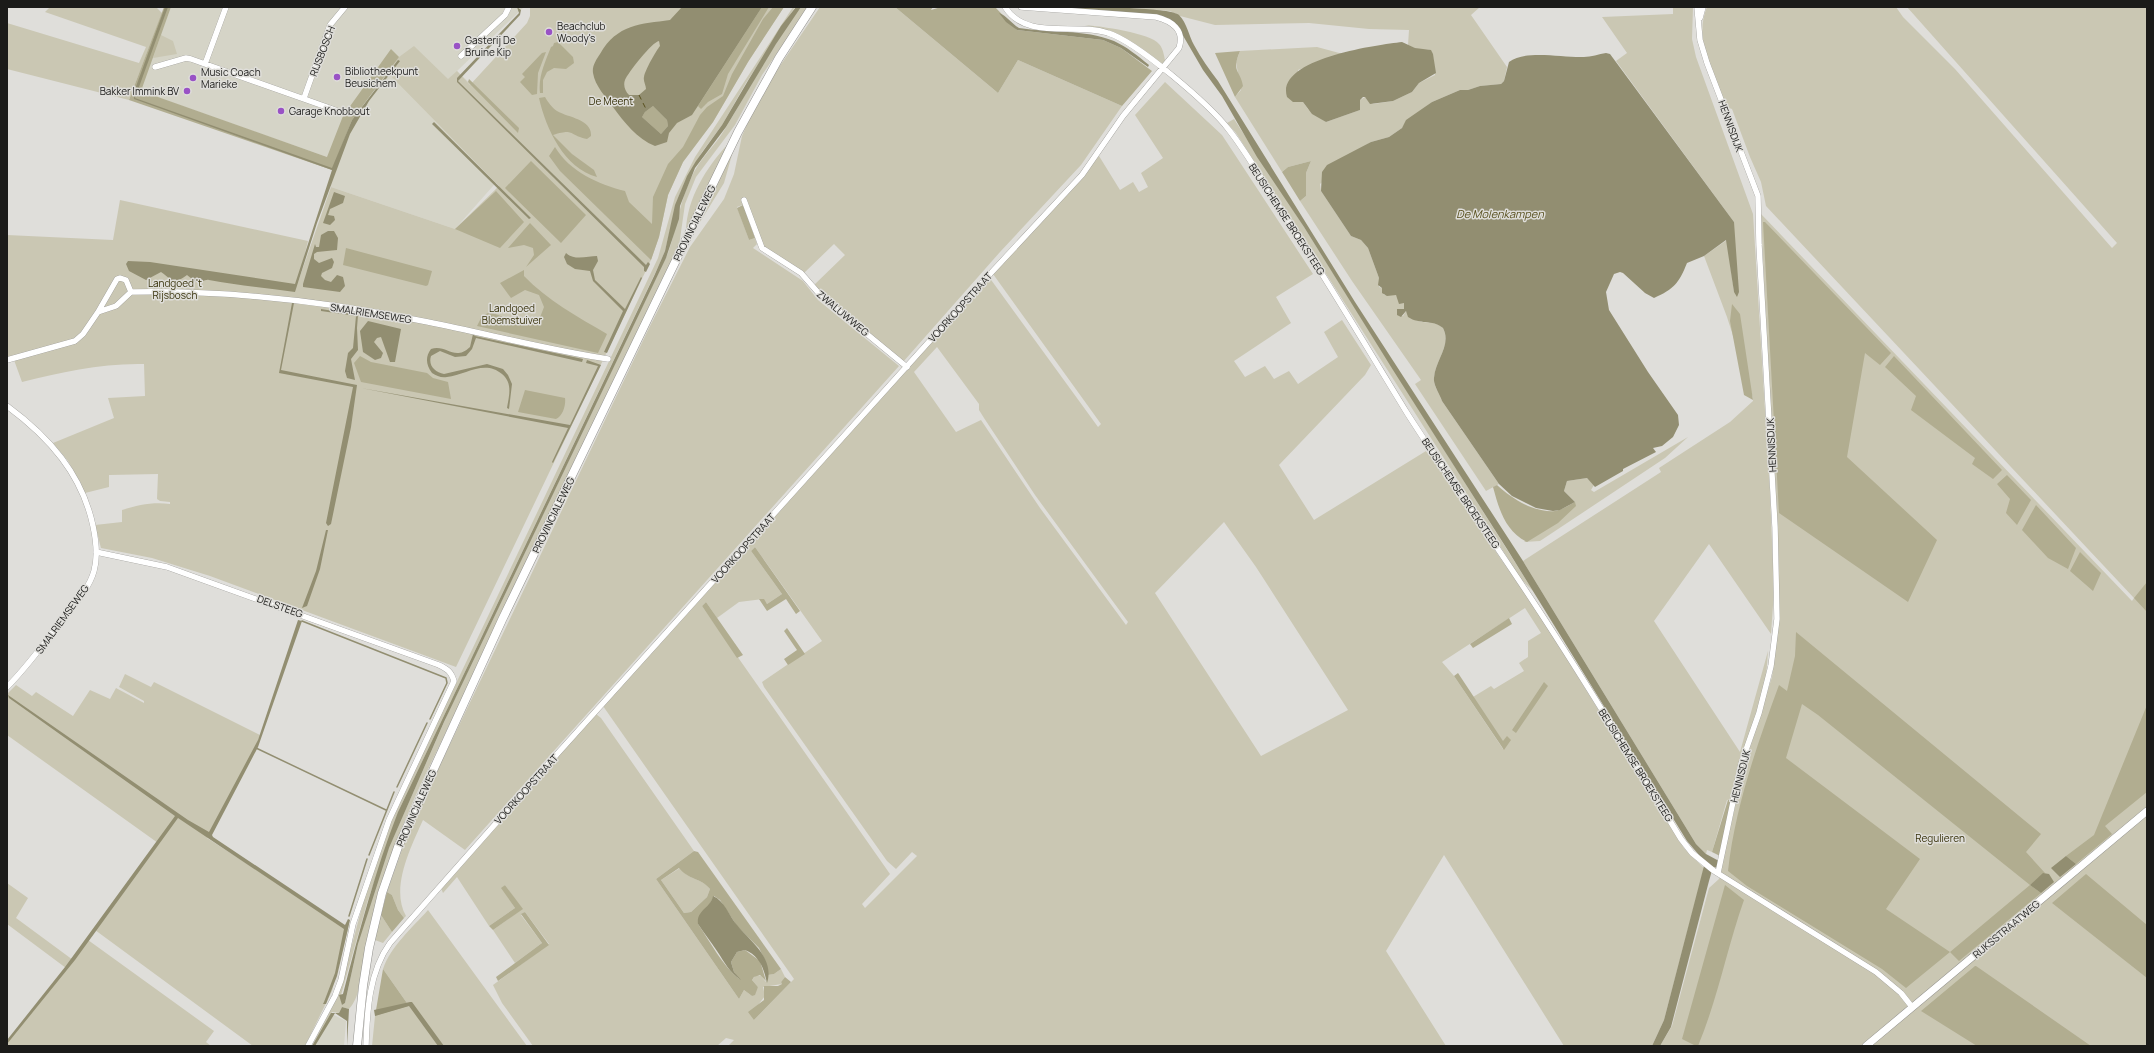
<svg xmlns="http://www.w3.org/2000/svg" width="2154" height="1053" font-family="Manrope,sans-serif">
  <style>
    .built { fill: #d5d4c7 }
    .green { fill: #cac7b3; fill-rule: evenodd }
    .forest { fill: #b1ad90; fill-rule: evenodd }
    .water { fill: #928e71; fill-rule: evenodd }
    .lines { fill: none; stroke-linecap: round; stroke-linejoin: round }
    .stream { stroke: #928e71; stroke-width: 1.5 }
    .ferry { stroke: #58501e; stroke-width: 1; stroke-dasharray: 5 4; stroke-linecap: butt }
    .minor-casing { stroke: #93928e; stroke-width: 6 }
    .major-casing { stroke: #93928e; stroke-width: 8 }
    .highway-casing { stroke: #93928e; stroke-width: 9 }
    .minor { stroke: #fff; stroke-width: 5.5 }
    .major { stroke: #fff; stroke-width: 7 }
    .highway { stroke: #fff; stroke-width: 8 }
    .poi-dot { fill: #9952c5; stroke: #dfdeda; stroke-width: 1.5 }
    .labels { text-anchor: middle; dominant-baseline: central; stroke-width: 3; stroke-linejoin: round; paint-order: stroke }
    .poi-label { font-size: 10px; fill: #1b1b19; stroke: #dfdeda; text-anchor: start }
    .street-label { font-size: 10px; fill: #1b1b19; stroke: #dfdeda }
    .park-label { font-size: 10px; fill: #363008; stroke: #dfdeda }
    .water-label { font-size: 11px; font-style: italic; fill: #58501e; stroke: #dfdeda }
  </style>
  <rect width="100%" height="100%" fill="#dfdeda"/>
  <!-- built -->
  <path class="built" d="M171 7H524L457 71 532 142 455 229 331 187 332 170 327 157 140 91Z
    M332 1014 346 1021 344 1046H315Z"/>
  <!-- green -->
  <path class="green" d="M50 7H156L162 13 129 100 7 69V23L139 63 146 47 45 12Z
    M530 7H784L748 62 713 122 683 162 668 195 659 237 651 260 456 667 210 576 152 558 101 548 95 525 122 522V510C139 505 152 502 170 504V502L160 501 157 499 158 474 109 475V487L85 493 68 461 53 443 114 418 108 398 145 396 144 364C102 363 62 372 22 382L14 360 7 363V235L113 240 120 200 308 241 297 285 331 187 455 229 499 186 387 72 399 57 414 46 448 79 457 71 470 85 527 23 530 16Z
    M793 7H795L746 83 722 125 702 152 686 179 677 201 665 251 658 267 399 810 367 903 341 995 342 1005 345 1003 363 922 376 877 449 711 668 253C677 228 679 203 691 178 699 159 715 146 725 129 750 88 772 46 800 7H809L762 75 735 125 696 177 685 204 679 246 420 786C395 841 374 897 364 957 361 973 361 996 349 1009L342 1007 339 1013 332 1012 312 1046 340 989 372 870 393 816 658 258 675 197 695 157Z
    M820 7H895L998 93 1018 60 1122 106 1081 165 1000 252 903 362 832 304 814 285 845 255 834 244 804 273 764 247 748 203 737 207 749 240 755 238 757 244 753 248 803 281 818 300 899 366 465 850 423 820C411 847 390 888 406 916L404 918 398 910 392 895 387 892 409 830 649 328 690 247 724 199 734 174 742 136 748 122 775 73Z
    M1119 7H1480L1471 15 1507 67 1504 81 1501 84 1480 86 1468 90H1460L1432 102 1406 122 1402 128 1389 137 1371 142 1357 151 1320 184 1321 191 1351 236 1361 240 1368 248 1379 278V287L1382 288 1384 295H1396L1401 303H1404V309H1398L1399 316H1403L1406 311C1421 330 1428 316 1443 328 1452 345 1435 360 1434 378 1433 386 1440 394 1442 401L1499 484 1486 491 1415 384 1421 380 1352 281 1300 201 1306 196V173L1311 161 1288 167 1282 172 1235 97 1241 90 1236 62 1240 51 1317 47 1343 54 1298 70 1299 102H1303L1308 109 1326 122 1360 110V100L1365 97 1373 104 1393 101 1412 92 1419 83 1435 75C1432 35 1431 58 1408 45L1409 30 1369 29 1309 23 1215 25 1180 16 1170 11Z
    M1673 7H1693L1692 39 1696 57 1753 214 1770 492 1774 591 1771 634 1709 544 1654 621 1740 752 1768 651 1766 678 1733 799 1727 800 1712 852 1707 850 1706 854 1696 844 1523 561 1661 472 1659 468 1730 422 1753 401V398L1727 317 1704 256 1727 240 1734 292V222L1616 61 1627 53 1602 17 1673 14Z
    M1707 7H1896L1903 17 1955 69 2112 248 2117 243 1907 7H2147V1046H1660L1672 1026 1709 888 1719 879 1744 766 1772 677 1779 619 1761 214 2132 601 2134 598 1766 206 1761 182 1750 157 1732 109 1726 107C1714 76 1693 40 1707 7Z
    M1085 25C1099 26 1151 33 1159 44 1164 49 1164 58 1166 64L1160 65 1105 30Z
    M161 35 173 41 177 54 153 58Z
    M1165 82 1222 135 1313 274 1276 297 1291 323 1234 361 1245 377 1265 366 1274 379 1289 371 1298 384 1338 357 1324 332 1342 320 1371 365 1365 375 1279 465 1314 520 1426 451 1429 455 1434 456 1498 555 1534 606 1684 848 1704 868 1664 1020 1652 1046H1564L1444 855 1386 951 1446 1046H728L734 1040 726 1038 717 1046H533L502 1003 493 985 549 944 525 912 521 915 542 943 515 963 493 930 522 909 505 885 502 888 515 908 489 926 457 877 443 893 440 886 596 714 601 718 694 851 656 879 739 999 744 990 752 996 758 987 752 980 756 975 761 976 766 982 768 975 774 974 781 969 785 977 781 982 782 984 763 987 765 996 758 1005 754 1020 794 979 603 706 989 277 1098 427 1101 424 993 274 1099 156 1120 190 1133 182 1139 192 1148 187 1141 173 1163 158 1135 115ZM937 347 979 404V410L984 418 1035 495 1128 622 1126 625 1040 508 981 420 956 432 914 372ZM1224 522 1256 567 1348 710 1261 756 1155 593ZM755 547 822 641 762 682 764 687 887 861 896 869 912 852 917 856 865 908 862 904 890 874 702 606 706 602 717 618 739 602 763 599 767 604 782 594 751 551ZM1525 608 1541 633 1528 641V657L1519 663 1524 671 1494 689 1491 686 1473 697 1503 742V749L1454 676 1442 662Z
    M1234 119 1304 227 1533 591 1519 577 1507 557 1236 133 1227 123Z
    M728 144 686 231C687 198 706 168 728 144Z
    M733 151 724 183 697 227Z
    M1688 437 1665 458 1540 541 1524 542 1575 502 1564 491 1567 481 1587 478 1594 485 1591 490 1594 492Z
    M125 674 151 687 154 682 260 735 256 746 207 838 348 929 332 991 305 1046H253L95 930 158 843 7 735V694L16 685 32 696 36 692 73 716 90 690 110 699 116 688 144 703V701L119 687Z
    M680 868C690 881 700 877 710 889L707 897 691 912 684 913 661 880Z
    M7 883 28 898 16 918 73 960 88 940 214 1031 206 1042 211 1046H7V1041L66 968 7 924Z
    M428 910 527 1046H372L375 1016 409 1006 383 969C391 946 412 928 428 910Z
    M381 915 392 932 383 943 375 940Z"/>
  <!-- forest -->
  <path class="forest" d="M164 7H171L141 91 327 157 343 116 391 49 399 57 352 120 332 170 129 100Z
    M762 7H769L728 74 722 94 708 102 701 109 698 106Z
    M773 7H784L748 62 713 122 683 162 668 195 659 237 651 260 560 171 549 156 555 147C570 172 598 184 625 191L629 202 652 224 653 197 668 164 683 147 700 115 707 107 723 96 732 74 763 19Z
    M895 7H933L931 10 941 7H995L1017 30 1103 40 1121 48 1152 71 1122 106 1018 60 998 93Z
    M558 42 573 57 574 63 566 69 554 68 547 72 543 80V93H540C538 77 545 62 551 47L553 46 554 43Z
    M1240 51C1231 73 1240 69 1243 86L1235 97 1215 53Z
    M546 52 538 73 537 94 532 95 520 82 525 77 522 74 542 53Z
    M469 79 519 128 518 133 468 82Z
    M545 97C548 102 552 108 557 111 569 118 592 119 591 136L587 139C568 135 575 128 553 135L572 154 594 170 597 177C564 168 546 129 539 98Z
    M653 106 667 120 668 126 661 134 642 117 645 112Z
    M531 161 586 215 561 243 505 188Z
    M1311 161 1306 173V196L1300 201 1282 172 1288 167Z
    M496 191 524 222 500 248 455 229Z
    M743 205 755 238 749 240 737 208Z
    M1763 222H1765L1891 353 1880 365 1865 353 1847 457 1937 540 1908 602 1779 513Z
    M530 223 551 245 526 267 534 255 533 248 524 245 508 248Z
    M346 248 432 271 428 285 426 286 343 265Z
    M524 270V276C547 300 578 317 607 334L598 353 477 326 482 316 490 312 525 325H530L539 320 544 307 539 295 525 290 511 298 500 283Z
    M1732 304 1740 314 1753 400 1744 395 1730 321Z
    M360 356 371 362 427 373 433 378 448 382 451 399 361 382 354 363Z
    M1894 356 2002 470 1993 479 1972 464 1975 458 1911 410 1916 396 1885 367Z
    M525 390 565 398C566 405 563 416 556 419L518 412Z
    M2007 475 2031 500 2017 525 2006 513 2010 499 1997 484Z
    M1497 485C1512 499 1535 513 1555 511 1562 510 1569 505 1575 502L1576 506 1558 523 1527 542C1505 531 1499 509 1493 487Z
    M2036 505 2076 548 2068 569 2048 558 2022 530Z
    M755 547 800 611 796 614 786 599 767 611 759 599H764L767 604 782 594 751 551Z
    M2080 552 2101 573 2093 591 2070 571Z
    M2147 582V612L2134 598Z
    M706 602 743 655 737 658 702 606Z
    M1509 618 1512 624 1473 648 1470 644Z
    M787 628 805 654 788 665 784 659 797 650 784 631Z
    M1796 632 2041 834 2026 852 2045 873 2030 885 2041 893 1959 961 1950 952 1906 988 1882 969 1747 886 1728 871C1735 807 1757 745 1779 685L1787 691 1795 656ZM1802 704 1818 715 2030 885 1950 952 1886 909 1920 859 1786 758Z
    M1458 673 1503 741 1507 736 1511 740 1504 750 1454 676Z
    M1544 682 1548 686 1516 733 1512 730Z
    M2147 705V792L2105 826 2112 834 2076 864 2066 856 2094 835Z
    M1733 799 1720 856 1712 852 1728 800Z
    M694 851 698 852 781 969 774 974 768 975 765 960 759 948 737 926 720 900 714 896C712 902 702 915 698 922V924C711 943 722 965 739 979L734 972 731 962 737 952 745 950 760 961 766 981 760 975 754 977 752 980 758 987 755 995 752 996 744 990 739 999 656 879ZM679 868C690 881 700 877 710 889L707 897 691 912 684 913 661 880Z
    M2086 874 2147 925V978L2052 903Z
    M505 885 523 909 493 930 489 926 515 908 501 888Z
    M1725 885 1744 900C1727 948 1718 998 1698 1046H1696L1682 1039Z
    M387 892 392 895 398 910 404 918 392 932 381 915Z
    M525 912 549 945 498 981 496 977 542 943 521 914Z
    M1975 966H1976L2091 1046H1977L1921 1011Z
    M383 969 409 1006 375 1016Z
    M785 977 791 982 754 1020 748 1012 764 1000V986H778L782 984 781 982Z"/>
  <!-- water -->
  <path class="water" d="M165 7H168L135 98 332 168 352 120 398 60 400 61 369 101 350 134 317 223 295 292C266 288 236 285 209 280 205 279 201 283 197 283L187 275C172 286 173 280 161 272L146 280 129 271 126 264 128 261 150 262 295 284 332 170 134 99V92Z
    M517 7 521 10 520 15 458 81 646 265 648 262 650 264 646 272 644 271V267L457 82V78L519 13Z
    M682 7H762L692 115 677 123 669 133 667 142 655 146C637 139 624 122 613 107 606 97 595 86 593 73 592 66 596 60 600 54 617 24 641 24 670 20ZM659 41 660 46C656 51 645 70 644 77 643 81 646 85 646 89L639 95H629C625 91 623 85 625 80 628 73 652 42 659 41ZM653 106 667 120 668 126 661 134 642 117 645 112Z
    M796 7H801L776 44 726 127 695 168 680 206 679 219 666 258 444 722 389 848 358 944 345 1003 342 1005 339 995 343 994C359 932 375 871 398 812L655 274 665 251 675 205 687 176 696 161 722 125 749 79 781 26Z
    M1051 7C1070 7 1169 6 1179 15 1187 23 1189 36 1194 45 1201 58 1209 69 1218 81L1355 302 1523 561 1696 844 1706 854 1719 861 1718 868 1713 867 1709 881 1671 1027 1660 1046H1652L1664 1020 1705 862 1687 841 1507 549 1393 370 1304 227 1257 157 1222 96 1203 70 1178 27 1170 19Z
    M999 13C1007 16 1012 24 1019 28 1050 33 1084 29 1114 41 1127 47 1138 56 1149 65L1148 67 1121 48 1103 40 1017 30 1006 22Z
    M1402 42 1415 48 1431 50 1433 54 1436 73 1419 83 1412 92 1393 101 1370 104 1365 97H1363L1360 100V110L1326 122 1312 114 1303 102H1293L1287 97C1275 59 1376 45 1402 42Z
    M1606 53 1610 54 1734 222 1739 292 1737 297 1734 292 1726 240 1704 256 1687 263C1679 283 1674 289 1654 298L1645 293 1623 273 1620 272 1614 274 1606 292 1609 310 1648 372 1678 415 1679 425 1673 437 1662 446 1653 448 1656 452 1623 469V471L1595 487 1587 478 1567 481 1564 491 1575 502 1560 510 1553 511 1536 508 1512 496 1499 484 1442 401C1440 394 1433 385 1434 378 1435 360 1452 345 1443 328 1432 319 1420 325 1408 317L1406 311 1401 317 1397 315V309H1404V303L1399 304 1396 295 1387 296 1382 293V288L1378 285 1379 278 1368 248 1361 240 1351 236 1321 191 1322 172 1327 165 1371 142 1389 137 1402 128 1406 120 1432 102 1460 90H1468L1480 86 1501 84 1504 81 1509 62C1526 49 1563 58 1584 57 1591 57 1599 54 1606 53Z
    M434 122 531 218 529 219 432 124Z
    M334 192 345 196 343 203 330 209 328 215 334 216 335 220 330 225 323 223Z
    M328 231H334L338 238 337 250 317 252 314 254V259L319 263 332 258 334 262 332 268 322 273 321 276 325 280 331 282 337 275 343 277 345 286 340 292 303 287V284L315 244 316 247H319L321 235Z
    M566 253C574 261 588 256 597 256L598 261 593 270 595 280 625 309 641 277 642 278 607 353 604 352 623 311 593 281 590 271 575 269 567 264 564 257Z
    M292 303H294L281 370 357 385 351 427 331 524 328 526 326 523 353 387 279 373Z
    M321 309 358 315 357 328 358 350 351 359 355 380 347 378 345 371 348 353 353 348 356 316 321 311Z
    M368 321 401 329 395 362H390L381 337 377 338 374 342 383 353 381 358 375 360 363 352 360 331Z
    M473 334 475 336 583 359 582 362 476 338 472 349 466 356 455 357 440 351 431 356C428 366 435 372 444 374L487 364 503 369 508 375 512 384 509 409 507 408C509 396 513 383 502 374 485 359 465 375 447 377 441 378 437 376 432 373 426 365 425 357 431 349 447 344 454 362 470 347Z
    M587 360 601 365 553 463 552 462 568 428 361 388 570 425 598 366 586 363Z
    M326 530H328L320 569 307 606 302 608 316 571Z
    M298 620 302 621 258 747 212 835 213 837 345 925 348 919 350 920 337 976 326 1004H323L324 1002 335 973 344 929 178 818 75 960 7 1044V1040L65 967 175 816 9 698 8 695 188 820 209 832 258 740Z
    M2066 856 2076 864 2060 877 2051 868Z
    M2043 873 2049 874 2054 882 2041 893 2030 885Z
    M713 896C725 901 729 916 737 925 750 941 775 958 767 983 764 969 760 956 745 950L737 952 731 962 734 972 741 980C729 972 725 963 717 951 711 942 704 933 698 924 696 910 711 908 713 896Z
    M410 1002H412L444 1046H438L409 1006 375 1016 374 1010Z
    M342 1007 349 1009 347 1046V1021L335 1013 315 1046H312L331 1013H339Z"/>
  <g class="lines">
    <!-- stream -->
    <path class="stream" d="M302 621 446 678 447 683 430 719
      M256 748 386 810
      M397 787 427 723
      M369 855 394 792
      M349 916 367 859"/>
    <!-- ferry -->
    <path class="ferry" d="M639 95 647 111"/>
    <defs>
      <path id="minor" d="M1005 7C1026 41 1076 22 1108 33 1137 42 1210 105 1229 130 1247 153 1262 180 1278 205 1323 273 1364 343 1407 413 1448 477 1492 539 1534 603 1585 680 1633 760 1681 839L1692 853 1714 871 1876 972 1901 993 1912 1007
        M1697 7 1700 40 1707 63 1758 196 1759 245 1775 527 1777 619 1771 666 1759 713 1741 764 1718 873
        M1700 18 1703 7
        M461 56 505 15 509 7
        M205 64 226 7
        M155 67 186 58 191 59 338 111
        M304 98 330 25 345 7
        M744 200 762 248 801 273 822 297 907 367
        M98 312 117 279 120 278 126 280 131 292
        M7 360 75 341 83 334 98 312 116 306 131 292C230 290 331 302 428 322 488 334 548 350 608 359
        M7 406C49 437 82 474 93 526 96 540 98 557 94 571 89 589 74 605 63 619 45 642 28 666 7 687
        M96 552 167 567 439 665C447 669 451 671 454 681L389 820 353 924 341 980 335 996 308 1046
        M366 1046C367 1011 369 972 390 943L558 753 990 274 1082 175 1123 116 1179 48C1185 30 1172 21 1156 17L1021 7"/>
      <path id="major" d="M1866 1046 2147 811"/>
      <path id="highway" d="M357 1046 363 986 369 948 382 893 398 847 502 620 738 132 779 58 812 7"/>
    </defs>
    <!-- minor casing -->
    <use href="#minor" class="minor-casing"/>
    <!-- major casing -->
    <use href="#major" class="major-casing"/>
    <!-- highway casing -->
    <use href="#highway" class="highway-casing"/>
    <!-- minor -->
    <use href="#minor" class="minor"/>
    <!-- major -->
    <use href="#major" class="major"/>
    <!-- highway -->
    <use href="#highway" class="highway"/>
  </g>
  <!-- markers -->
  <g class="poi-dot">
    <circle cx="549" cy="32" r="4"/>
    <circle cx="457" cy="46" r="4"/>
    <circle cx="337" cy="77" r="4"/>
    <circle cx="193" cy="78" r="4"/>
    <circle cx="187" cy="91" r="4"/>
    <circle cx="281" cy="111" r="4"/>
  </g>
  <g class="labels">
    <!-- poi labels -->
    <g class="poi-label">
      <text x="557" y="26">Beachclub<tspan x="557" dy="12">Woody's</tspan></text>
      <text x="465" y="40">Gasterij De<tspan x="465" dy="12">Bruine Kip</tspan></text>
      <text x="345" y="71">Bibliotheekpunt<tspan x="345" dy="12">Beusichem</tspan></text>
      <text x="201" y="72">Music Coach<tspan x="201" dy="12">Marieke</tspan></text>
      <text x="179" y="91" text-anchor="end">Bakker Immink BV</text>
      <text x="289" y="111">Garage Knobbout</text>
    </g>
    <!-- street labels -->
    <g class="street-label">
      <text transform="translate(322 51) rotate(-69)">RIJSBOSCH</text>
      <text transform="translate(1731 126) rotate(70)">HENNISDIJK</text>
      <text transform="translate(1287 219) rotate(57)">BEUSICHEMSE BROEKSTEEG</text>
      <text transform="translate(694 223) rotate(-64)">PROVINCIALEWEG</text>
      <text transform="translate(960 307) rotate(-48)">VOORKOOPSTRAAT</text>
      <text transform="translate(371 313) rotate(9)">SMALRIEMSEWEG</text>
      <text transform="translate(843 313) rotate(40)">ZWALUWWEG</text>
      <text transform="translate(1771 445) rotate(-93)">HENNISDIJK</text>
      <text transform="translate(1461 493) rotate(56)">BEUSICHEMSE BROEKSTEEG</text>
      <text transform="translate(553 515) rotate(-64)">PROVINCIALEWEG</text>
      <text transform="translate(743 548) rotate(-48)">VOORKOOPSTRAAT</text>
      <text transform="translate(280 606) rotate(20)">DELSTEEG</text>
      <text transform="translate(62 619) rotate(-54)">SMALRIEMSEWEG</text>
      <text transform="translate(1636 765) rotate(58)">BEUSICHEMSE BROEKSTEEG</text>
      <text transform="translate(1740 776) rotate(-76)">HENNISDIJK</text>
      <text transform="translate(526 789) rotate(-48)">VOORKOOPSTRAAT</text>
      <text transform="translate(416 808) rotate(-66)">PROVINCIALEWEG</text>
      <text transform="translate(2006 929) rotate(-40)">RIJKSSTRAATWEG</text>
    </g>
    <!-- park labels -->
    <g class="park-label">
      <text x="611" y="101">De Meent</text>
      <text x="175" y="283">Landgoed 't<tspan x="175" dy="12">Rijsbosch</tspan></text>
      <text x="512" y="308">Landgoed<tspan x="512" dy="12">Bloemstuiver</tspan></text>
      <text x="1940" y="838">Regulieren</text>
    </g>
    <!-- water labels -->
    <g class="water-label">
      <text x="1500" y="213">De Molenkampen</text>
    </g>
  </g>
  <!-- border -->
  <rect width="2154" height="1053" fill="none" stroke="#1b1b19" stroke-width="16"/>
</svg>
